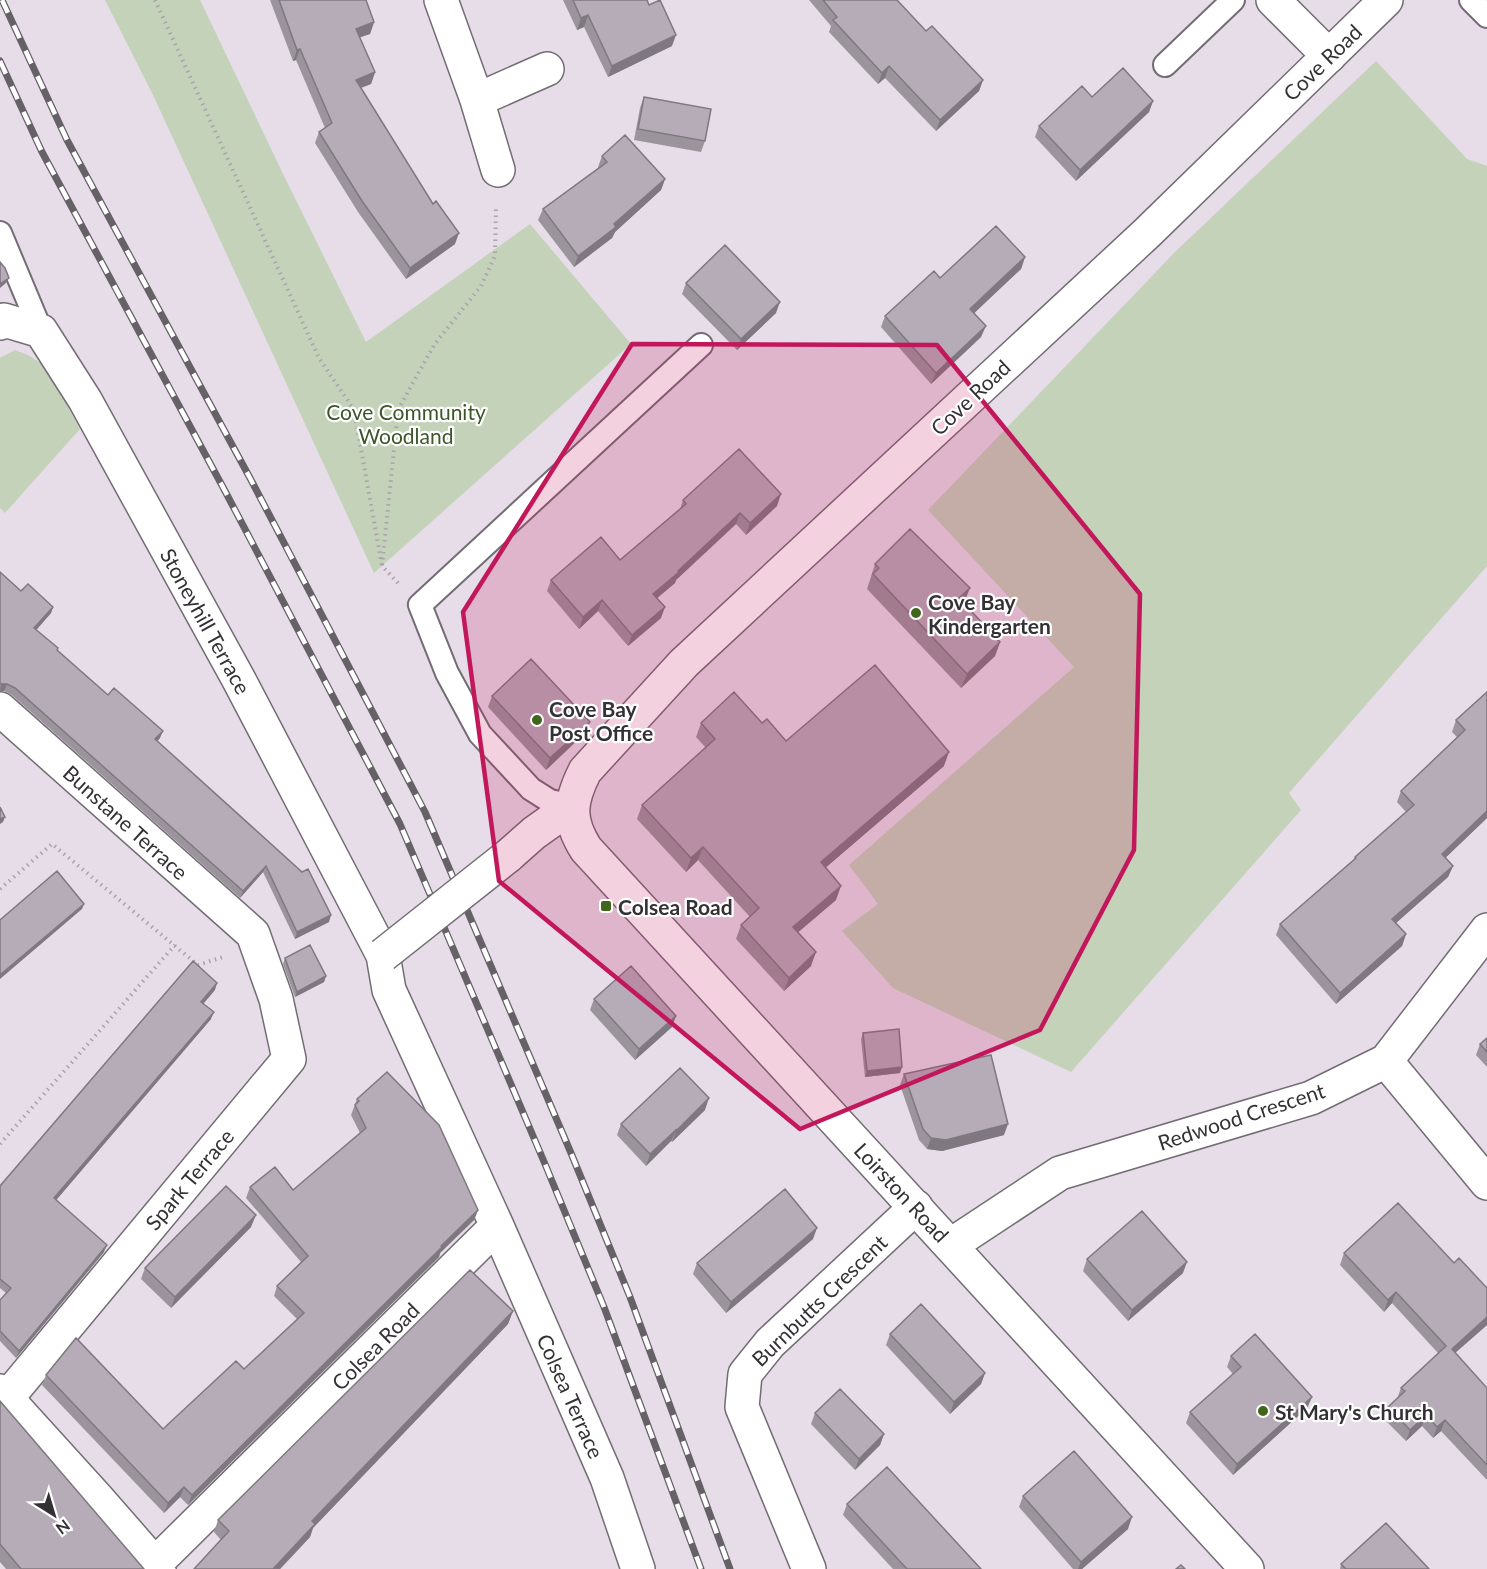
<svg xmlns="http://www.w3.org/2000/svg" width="1487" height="1569" font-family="Lato,sans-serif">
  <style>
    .green { fill: #c3d2b9 }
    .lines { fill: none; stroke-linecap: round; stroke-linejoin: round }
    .service-casing { stroke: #746c75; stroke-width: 26 }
    .minor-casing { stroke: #746c75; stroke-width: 36 }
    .tertiary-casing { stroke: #746c75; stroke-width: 36 }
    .path { stroke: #aaa3ab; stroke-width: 4; stroke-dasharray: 1.5 4.5; stroke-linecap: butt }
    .service { stroke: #fff; stroke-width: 22 }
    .minor { stroke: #fff; stroke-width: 33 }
    .tertiary { stroke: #fff; stroke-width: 33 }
    .rail-casing { stroke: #656167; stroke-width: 7 }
    .rail { stroke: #fff; stroke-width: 4.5; stroke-dasharray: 14; stroke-linecap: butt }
    .minor-bridge-casing { stroke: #746c75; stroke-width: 36; stroke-linecap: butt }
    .minor-bridge { stroke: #fff; stroke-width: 33 }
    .wall { fill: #9c949d }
    .shaded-wall { fill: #7f7880 }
    .building { fill: #b5acb7; stroke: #7f7880; stroke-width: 1.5 }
    .marked { fill: #c2185b; fill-opacity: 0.2; stroke: #c2185b; stroke-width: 4.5; stroke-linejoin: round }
    .poi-dot { fill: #42651d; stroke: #fff; stroke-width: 2 }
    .labels { text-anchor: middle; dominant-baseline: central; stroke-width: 4.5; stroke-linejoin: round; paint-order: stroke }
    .street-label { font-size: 21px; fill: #343135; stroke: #fff }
    .park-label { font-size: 21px; fill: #3d5528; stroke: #fff }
    .poi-label { font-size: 21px; font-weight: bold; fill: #343135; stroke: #fff; text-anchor: start }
  </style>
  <rect width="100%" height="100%" fill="#e6dde8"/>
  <!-- green -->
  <path class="green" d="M105 0H200L284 176 366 342 530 224 631 344 374 573 153 95Z
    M1376 61 1467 159 1487 166V566L1289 793 1301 810 1071 1072 893 988 842 931 878 904 849 865 1074 667 928 510 1175 252Z
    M15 350 28 355 42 364 61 394 80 429 5 513 0 508V358Z"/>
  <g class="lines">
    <defs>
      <path id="service" d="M1471 0 1487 16
        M1165 65 1233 0
        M0 233 41 331
        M572 806 550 801 531 789 480 734 447 673 420 605 701 345"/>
      <path id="minor" d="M441 0 477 100 498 170
        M1273 0 1329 56
        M477 100 547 69
        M0 323 4 320 41 331 85 400 239 680 383 955 389 990 497 1226 607 1478 638 1569
        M0 709 253 934 276 999 289 1059 7 1398
        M508 856 534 833 572 806
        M1386 1061 1487 1183
        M951 1245 1060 1173 1311 1098 1386 1061 1487 930
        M0 1391 98 1499 159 1569
        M155 1564 497 1226
        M809 1569 742 1407 745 1374 770 1343 916 1207"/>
      <path id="tertiary" d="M1247 1569 586 849C567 819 570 801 585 771L684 663 1147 233 1386 0"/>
    </defs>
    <!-- service casing -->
    <use href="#service" class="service-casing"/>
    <!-- minor casing -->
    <use href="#minor" class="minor-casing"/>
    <!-- tertiary casing -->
    <use href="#tertiary" class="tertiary-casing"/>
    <!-- path -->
    <path class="path" d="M155 0 319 358 354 410 382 566
      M398 583 382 566 398 410 434 345 481 286 495 256 496 207
      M0 889 52 844 198 965 223 957
      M0 1144 175 945"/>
    <!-- service -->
    <use href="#service" class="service"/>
    <!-- minor -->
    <use href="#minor" class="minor"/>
    <!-- tertiary -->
    <use href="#tertiary" class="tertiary"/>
    <defs>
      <path id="rail" d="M2 0 67 140 250 478 425 812 571 1153 630 1297 730 1569
        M0 61 42 152 225 491 400 824 545 1164 604 1307 701 1569"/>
    </defs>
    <!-- rail casing -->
    <use href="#rail" class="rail-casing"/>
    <!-- rail -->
    <use href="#rail" class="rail"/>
    <defs>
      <path id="minor-bridge" d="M383 955 508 856"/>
    </defs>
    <!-- minor-bridge casing -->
    <use href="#minor-bridge" class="minor-bridge-casing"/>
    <!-- minor-bridge -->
    <use href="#minor-bridge" class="minor-bridge"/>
  </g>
  <!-- wall -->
  <path class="wall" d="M270 0H366L374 22 370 34 360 37 375 72 371 84 361 88 455 244 406 279 358 212 315 143 319 132 325 128 296 60 293 61Z
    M563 0H647L672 46 608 77 584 27 577 30Z
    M809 0H897L926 31 983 80 979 91 936 131 885 78 878 84 829 32 831 26Z
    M644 97 705 141 701 152 634 140 640 108Z
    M1153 101 1149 112 1076 181 1035 137 1039 126Z
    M602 156 665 179 661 190 615 232 612 238 574 267 538 220 543 209 598 168V167Z
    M1025 257 1021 269 973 313 981 337 931 384 881 327 885 316 940 278Z
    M686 283 776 313 737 350 682 294Z
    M683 500 777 506 746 535 736 524 676 580 675 583 657 598 661 618 628 646 598 611 579 629 547 591 551 580 620 560 680 509Z
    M875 564 964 603 1000 642 995 656 961 688 867 589Z
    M0 572 21 591 53 607 51 613 36 630 57 650 108 695 160 738 157 741 329 922 295 939 263 872 240 898 12 695 4 691H0Z
    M1487 692V818L1445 858 1453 866 1448 877 1396 923 1406 934 1402 946 1336 1004 1276 935 1280 924 1354 859 1355 857 1406 812 1397 802 1401 791 1457 737 1452 732 1456 720Z
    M492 696 590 722 585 733 546 770 488 707Z
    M701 723H762L786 741 944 766 826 867 836 900 798 932 811 966 784 991 736 939 741 925 750 917 698 860 686 872 637 819 642 805 706 748 696 737Z
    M285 958 326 976 324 982 295 997 283 964Z
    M215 990 203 1003 211 1019 56 1200 104 1252 16 1358 0 1341V1300L6 1293 0 1288V1186Z
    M594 999 672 1027 635 1060 590 1010Z
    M863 1033 900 1073 865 1077 861 1039Z
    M1487 1038V1067L1476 1055 1480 1044Z
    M904 1074 1004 1135 942 1151 927 1149 919 1140 900 1085Z
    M357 1099 478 1210 474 1220 440 1253 439 1257 188 1505 180 1497 164 1513 42 1385 46 1375 163 1429 244 1369 297 1319 274 1296 277 1286 301 1262 246 1198 250 1187 293 1190 360 1133 351 1115Z
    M705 1110 672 1142 671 1141 646 1166 617 1135 621 1124Z
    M251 1227 171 1308 141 1279 145 1268Z
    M813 1239 726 1313 693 1274 697 1263Z
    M1344 1253 1487 1325 1455 1353 1487 1388V1480L1441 1431 1433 1438 1422 1426 1406 1441 1384 1419 1388 1407 1397 1399 1401 1388 1438 1353 1392 1303 1384 1312 1340 1265Z
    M1087 1259 1183 1273 1128 1321 1083 1271Z
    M513 1311 508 1324 313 1528 310 1537 280 1569H194L221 1540 214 1532 218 1520Z
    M890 1334 985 1373 981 1384 950 1414 886 1345Z
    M1231 1356 1312 1397 1307 1408 1233 1475 1186 1423 1190 1412 1233 1374 1227 1367Z
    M0 1401 144 1569H6L0 1562Z
    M815 1413 884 1434 880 1445 855 1470 811 1424Z
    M1023 1496 1128 1529 1082 1569H1073L1019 1507Z
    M847 1504 981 1569H893L843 1515Z
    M1341 1564 1429 1569H1340Z"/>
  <!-- shaded-wall -->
  <path class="shaded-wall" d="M588 15 584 27 577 30 581 18Z
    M374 22 370 34 352 40 356 29Z
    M676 35 672 46 608 77 612 66Z
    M300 49 296 60 293 61 297 50Z
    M889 66 885 78 878 84 882 73Z
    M375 72 371 84 352 91 356 80Z
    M983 80 979 91 936 131 940 120Z
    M1153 101 1149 112 1076 181 1080 170Z
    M665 179 661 190 615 232 612 238 574 267 578 256Z
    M459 233 455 244 406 279 410 268Z
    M1025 257 1021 269 966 321 970 309Z
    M9 278 6 283 0 288V284Z
    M780 302 776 313 737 350 741 339Z
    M986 326 981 337 931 384 936 373Z
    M781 494 777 506 746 535 750 523Z
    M740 513 736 524 676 580 675 583 649 605 653 594Z
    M970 588 964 603 954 613 959 598Z
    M602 600 598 611 579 629 583 617Z
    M53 607 51 613 32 635 34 628Z
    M665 607 661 618 628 646 632 635Z
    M1000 642 995 656 961 688 967 674Z
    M1 684H7L4 691H0Z
    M590 722 585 733 546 770 550 758Z
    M163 731 160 738 153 746 155 739Z
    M949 752 944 766 816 876 821 862Z
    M1487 811V818L1438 865 1442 854Z
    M5 817 3 822 0 824V819Z
    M703 847 698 860 686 872 691 858Z
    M266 866 263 872 240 898 243 891Z
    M1453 866 1448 877 1388 930 1392 919Z
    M841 886 836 900 788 941 793 927Z
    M84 904 82 909 0 979V975Z
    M331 915 329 922 295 939 297 932Z
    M1406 934 1402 946 1336 1004 1340 993Z
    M816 952 811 966 784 991 789 978Z
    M326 976 324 982 295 997 297 992Z
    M217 983 215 990 199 1009 201 1002Z
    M214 1012 211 1019 52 1205 54 1198Z
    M676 1016 672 1027 635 1060 639 1049Z
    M902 1067 900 1073 865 1077 867 1071Z
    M709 1098 705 1110 672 1142 676 1131Z
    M1008 1124 1004 1135 942 1151 927 1149 931 1138Z
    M676 1130 671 1141 646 1166 650 1154Z
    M478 1210 474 1220 440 1253 439 1257 188 1505 192 1495Z
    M256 1215 251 1227 171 1308 175 1297Z
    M817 1228 813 1239 726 1313 731 1302Z
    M107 1245 104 1252 16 1358 19 1351Z
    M1187 1262 1183 1273 1128 1321 1132 1310Z
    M1396 1292 1392 1303 1384 1312 1388 1300Z
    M513 1311 508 1324 313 1528 310 1537 280 1569H273L312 1521Z
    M1487 1317V1325L1447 1360 1452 1349Z
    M985 1373 981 1384 950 1414 954 1402Z
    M1312 1397 1307 1408 1233 1475 1237 1464Z
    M1426 1415 1422 1426 1406 1441 1410 1430Z
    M1445 1420 1441 1431 1433 1438 1437 1427Z
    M884 1434 880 1445 855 1470 859 1459Z
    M184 1487 180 1497 164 1513 168 1503Z
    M1132 1517 1128 1529 1082 1569H1078L1081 1562Z"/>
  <!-- building -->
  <path class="building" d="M279 0H366L374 22 356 29 375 72 356 80 433 204 436 201 459 233 410 268 362 201 319 132 332 123 300 49 297 50Z
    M573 0H647L649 5 660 0 676 35 612 66 588 15 581 18Z
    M823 0H897L926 31 932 26 983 80 940 120 889 66 882 73 833 20 837 17Z
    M1123 68 1153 101 1080 170 1039 126 1082 86 1092 97Z
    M644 97 711 109 705 141 638 129Z
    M625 135 665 179 614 224 616 227 578 256 543 209 607 162 602 156Z
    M996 226 1025 257 970 309 986 326 936 373 885 316 934 271 940 278Z
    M725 245 780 302 741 339 686 283Z
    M0 262 5 268 9 278 0 284Z
    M739 449 781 494 750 523 740 513 678 571 679 572 653 594 665 607 632 635 602 600 583 617 551 580 601 537 620 560 686 504 683 500Z
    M910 529 970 588 959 598 1000 642 967 674 873 574 879 568 875 564Z
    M0 572 21 591 28 584 53 607 34 628 58 648 57 650 108 695 114 688 163 731 155 739 302 872 308 869 331 915 297 932 266 866 243 891 15 688 7 684H1L0 683Z
    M531 659 590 722 550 758 492 696Z
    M875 665 949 752 821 862 841 886 793 927 816 952 789 978 741 925 759 908 703 847 691 858 642 805 715 739 701 723 734 692 762 723 767 719 786 741Z
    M1487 692V811L1442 854 1453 866 1392 919 1406 934 1340 993 1280 924 1356 858 1355 857 1414 805 1401 791 1465 730 1456 720Z
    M0 807 5 817 0 819Z
    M57 871 84 904 0 975V920Z
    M310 945 326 976 297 992 285 958Z
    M193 961 217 983 201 1002 214 1012 54 1198 107 1245 19 1351 0 1331V1300L11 1288 0 1279V1186Z
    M631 966 676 1016 639 1049 594 999Z
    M899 1029 902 1067 867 1071 863 1033Z
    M1487 1038V1052L1480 1044Z
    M991 1055 1008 1124 946 1140 931 1138 923 1129 904 1074Z
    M680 1068 709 1098 676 1131V1130L650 1154 621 1124Z
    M387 1072 439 1125 478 1210 441 1246 442 1247 192 1495 184 1487 168 1503 46 1375 76 1338 163 1429 236 1361 244 1369 304 1313 277 1286 308 1256 250 1187 275 1167 293 1190 366 1128 355 1105 359 1101 357 1099Z
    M226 1186 256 1215 175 1297 145 1268Z
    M785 1189 817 1228 731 1302 697 1263Z
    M1398 1203 1454 1263 1459 1258 1487 1288V1317L1452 1349 1487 1388V1465L1445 1420 1437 1427 1426 1415 1410 1430 1388 1407 1405 1391 1401 1388 1446 1346 1396 1292 1388 1300 1344 1253Z
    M1142 1211 1187 1262 1132 1310 1087 1259Z
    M470 1270 513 1311 312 1521 315 1524 273 1569H194L229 1531 218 1520Z
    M921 1304 985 1373 954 1402 890 1334Z
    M1255 1334 1312 1397 1237 1464 1190 1412 1241 1367 1231 1356Z
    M840 1389 884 1434 859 1459 815 1413Z
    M0 1401 144 1569H21L0 1544Z
    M1074 1451 1132 1517 1081 1562 1023 1496Z
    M887 1467 981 1569H907L847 1504Z
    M1386 1523 1429 1569H1346L1341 1564Z
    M1181 1565 1185 1569H1176Z"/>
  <!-- marked area -->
  <path class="marked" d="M632 344 937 345 1140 594 1134 850 1040 1030 800 1129 499 881 463 612Z"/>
  <!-- markers -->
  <g class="poi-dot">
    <circle cx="916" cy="613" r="6"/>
    <circle cx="537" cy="720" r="6"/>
    <rect x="600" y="900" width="12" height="12" rx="3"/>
    <circle cx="1263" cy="1411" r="6"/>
  </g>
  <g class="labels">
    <!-- street labels -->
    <g class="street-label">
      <text transform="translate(1322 62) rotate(-44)">Cove Road</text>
      <text transform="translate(970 397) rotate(-43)">Cove Road</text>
      <text transform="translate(206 621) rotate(61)">Stoneyhill Terrace</text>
      <text transform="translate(126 822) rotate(42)">Bunstane Terrace</text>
      <text transform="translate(1241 1116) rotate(-18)">Redwood Crescent</text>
      <text transform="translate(189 1179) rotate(-50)">Spark Terrace</text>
      <text transform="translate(902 1192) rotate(47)">Loirston Road</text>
      <text transform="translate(819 1300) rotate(-44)">Burnbutts Crescent</text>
      <text transform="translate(375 1346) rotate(-45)">Colsea Road</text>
      <text transform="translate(571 1396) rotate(66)">Colsea Terrace</text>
    </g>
    <!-- park labels -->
    <g class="park-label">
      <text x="406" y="411">Cove Community<tspan x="406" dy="24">Woodland</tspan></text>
    </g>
    <!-- poi labels -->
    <g class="poi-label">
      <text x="928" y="601">Cove Bay<tspan x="928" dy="24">Kindergarten</tspan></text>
      <text x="549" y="708">Cove Bay<tspan x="549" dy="24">Post Office</tspan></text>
      <text x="618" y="906">Colsea Road</text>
      <text x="1275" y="1411">St Mary's Church</text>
    </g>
  </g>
  <!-- north arrow -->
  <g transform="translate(54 1515) rotate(143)" stroke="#ffffff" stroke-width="4.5" paint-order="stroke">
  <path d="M0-4.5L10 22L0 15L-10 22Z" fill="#343135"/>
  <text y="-9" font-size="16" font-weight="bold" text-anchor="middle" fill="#343135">N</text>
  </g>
</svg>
